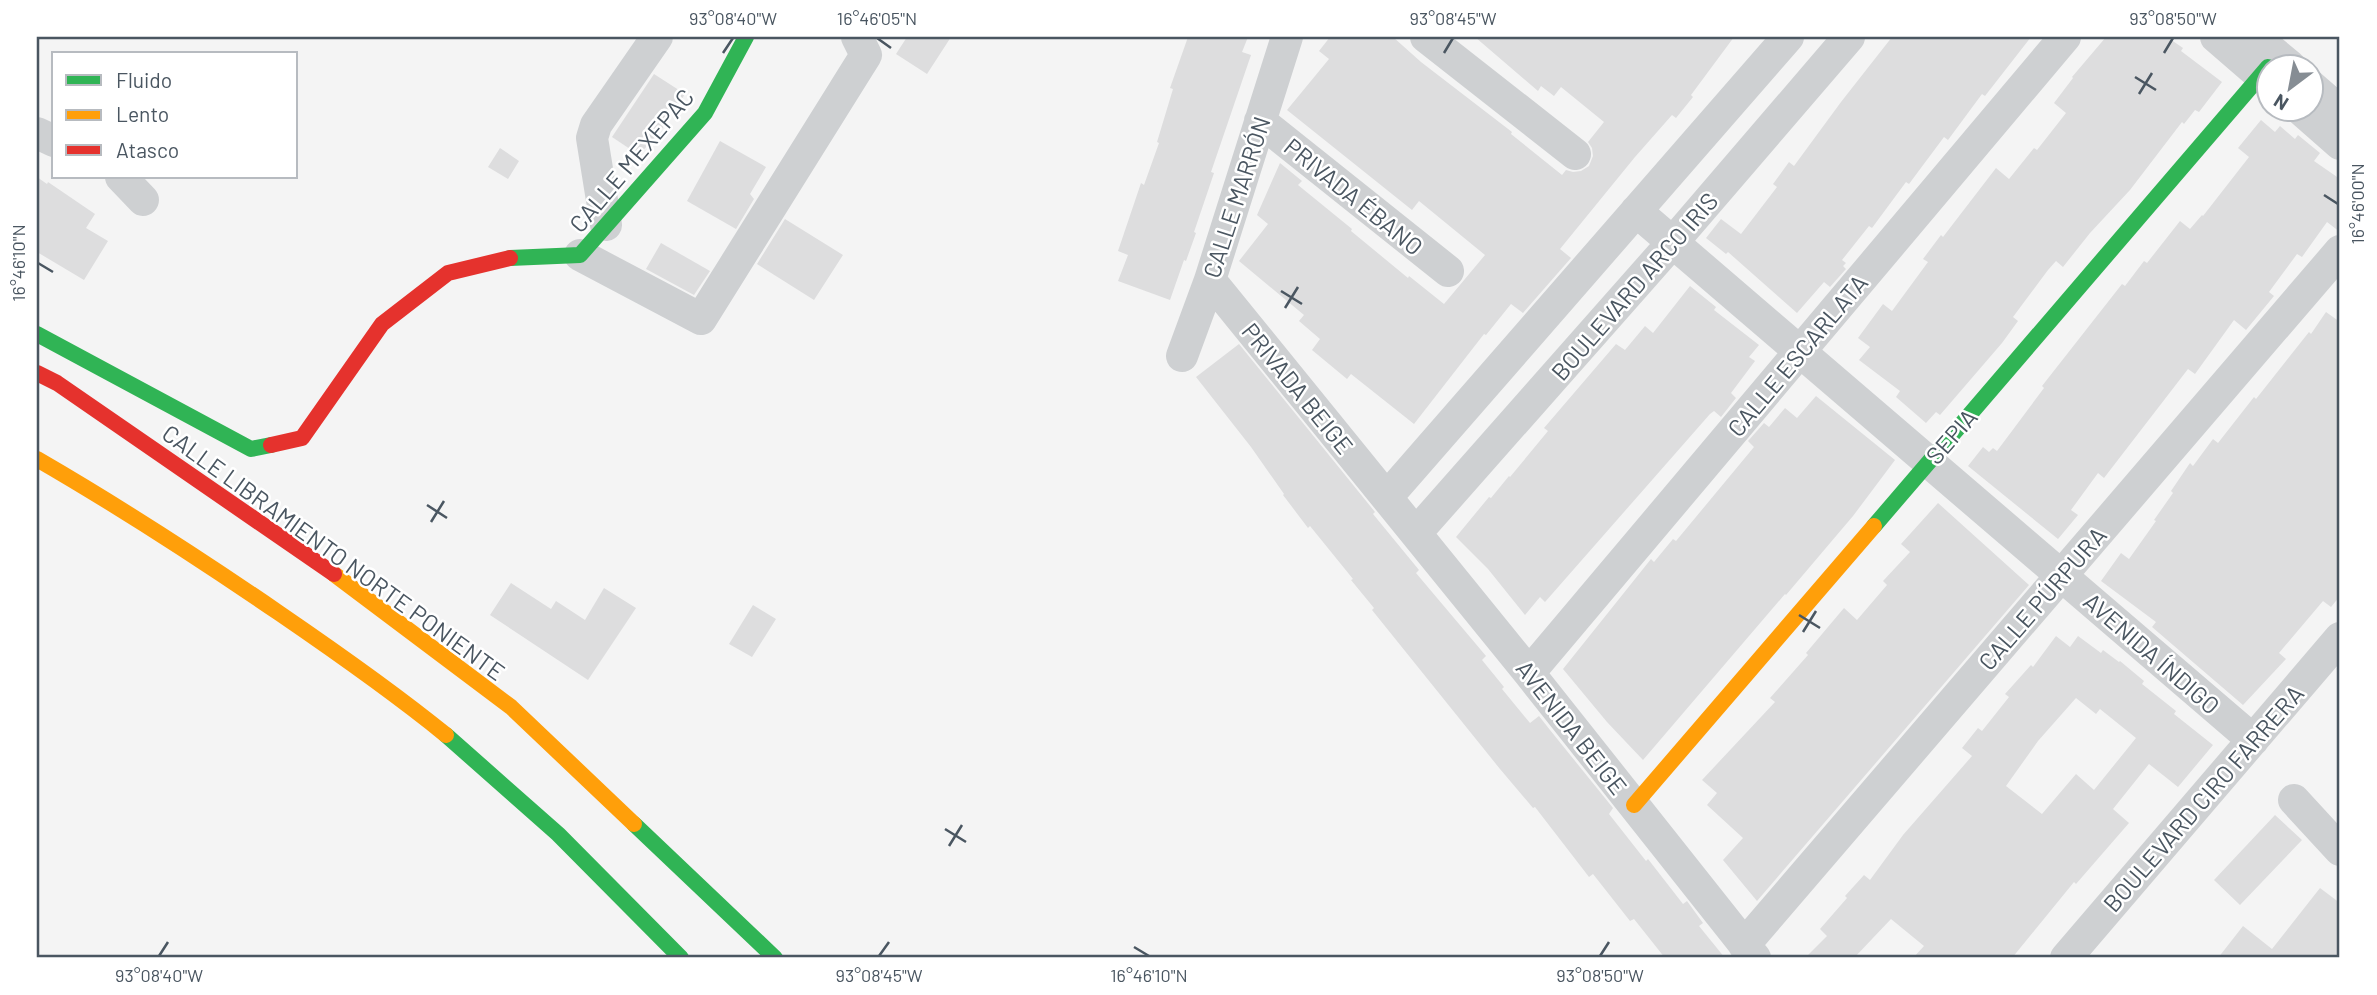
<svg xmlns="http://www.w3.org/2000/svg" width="2377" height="995" font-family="Barlow,sans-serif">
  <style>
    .building { fill: #ddddde; fill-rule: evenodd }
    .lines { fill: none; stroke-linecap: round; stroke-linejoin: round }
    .street { stroke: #ced0d2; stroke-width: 32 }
    .fast { stroke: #30b455; stroke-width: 16 }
    .slow { stroke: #ff9f0a; stroke-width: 16 }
    .jam { stroke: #e5322d; stroke-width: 16 }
    .ticks { fill: none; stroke: #4a5661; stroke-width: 2.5 }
    .labels { text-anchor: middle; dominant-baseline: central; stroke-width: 5; stroke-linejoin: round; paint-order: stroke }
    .street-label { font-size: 24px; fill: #4a5661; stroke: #fff }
    .neatline { fill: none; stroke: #4a5661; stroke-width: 2.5 }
    .ticks-label { font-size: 18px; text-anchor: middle; fill: #4a5661 }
  </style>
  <rect width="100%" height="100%" fill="#f4f4f4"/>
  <!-- building -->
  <path class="building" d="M907 37H951L927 74 896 54Z
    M1188 37H1248L1242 52 1251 55 1211 172 1214 173 1194 232 1196 233 1186 261 1184 260 1170 300 1118 281 1128 255 1118 251 1141 183 1144 185 1159 143 1157 142 1173 89 1170 88Z
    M1330 37H1393L1421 62 1512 132 1511 134 1562 175 1566 170 1573 172 1581 171 1589 166 1593 156 1592 148 1588 142 1604 122 1561 87 1554 96 1541 86 1538 91 1475 37H1734L1691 95 1693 97 1676 118 1672 115 1635 157 1560 249 1571 258 1523 313 1511 304 1486 335 1484 334 1414 424 1351 374 1347 379 1312 350 1320 339 1299 321 1304 315 1239 261 1268 224 1257 215 1280 163 1302 181 1298 185 1352 229 1351 231 1408 278 1409 276 1444 304 1485 255 1419 201 1412 210 1287 110 1329 59 1319 51Z
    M1892 37H2031L1985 96 1982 94 1948 140 1944 137 1909 184 1906 182 1872 228 1869 226 1842 260 1846 263 1843 266 1846 269 1830 287 1824 282 1797 313 1728 252 1726 254 1706 238 1721 219 1741 234 1777 187 1773 184 1789 162 1794 166 1841 102Z
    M2106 37H2167L2183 48 2181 51 2222 82 2199 112 2195 110 2184 124 2182 122 2130 190 2090 233 2063 267 2056 261 2048 270 2013 317 2018 321 2002 343 1940 415 1936 412 1926 423 1896 397 1900 391 1859 360 1870 347 1858 338 1883 304 1892 311 1928 262 1923 259 1941 235 1943 237 1996 168 2009 179 2034 148 2037 150 2066 113 2054 103 2073 78 2072 77Z
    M654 74 685 94 662 129 639 155 612 137Z
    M2261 120 2275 132 2280 126 2295 139 2298 135 2320 153 2314 161 2340 179V232L2327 222 2302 257 2297 254 2269 292 2274 296 2246 330 2234 320 2195 374 2188 369 2104 478 2098 473 2071 510 2078 515 2058 539 1968 466 1983 447 1989 452 1993 448 1997 451 2044 388 2042 386 2122 284 2125 286 2144 261 2147 263 2180 221 2190 229 2202 215 2203 216 2249 157 2238 148Z
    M720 141 766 167 750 194 754 199 736 229 687 201Z
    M500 148 519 161 508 179 488 167Z
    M37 177 47 184 48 182 95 214 86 228 108 241 84 280 37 252Z
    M785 219 843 255 814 300 757 264Z
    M661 243 710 271 694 295 646 269Z
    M1690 286 1716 307 1714 310 1759 345 1749 357 1755 361 1731 393 1736 398 1721 417 1714 411 1710 414 1545 602 1540 597 1525 615 1488 569 1456 537 1489 497 1491 498 1509 476 1510 477 1548 431 1544 428 1616 344 1625 350 1645 326 1653 333Z
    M2326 312 2340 322V596L2331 607 2323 601 2279 653 2286 659 2243 705 2152 627 2156 622 2101 581 2121 553 2129 559 2156 521 2154 520 2173 493 2171 491 2190 463 2193 466 2213 439 2218 443 2254 397 2256 399 2309 332 2311 334Z
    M1239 344 1375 512 1373 514 1419 570 1416 573 1486 656 1482 660 1504 687 1502 689 1530 723 1539 716 1550 730 1613 808 1609 814 1646 861 1648 859 1683 904 1687 901 1703 923 1699 926 1725 958H1665L1634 919 1630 921 1593 874 1589 877 1535 807 1533 808 1500 769 1372 610 1374 608 1351 580 1353 579 1310 526 1308 528 1283 495 1284 494 1251 447 1196 377Z
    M1816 396 1895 460 1853 516 1786 595 1785 594 1643 760 1607 722 1563 669 1651 559 1654 562 1673 539 1676 541 1754 447 1748 441 1764 423 1769 427 1785 408 1797 418Z
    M1938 503 2029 585 1757 901 1723 860 1743 838 1707 805 1717 793 1702 780 1775 702 1770 698 1808 655 1806 653 1844 608 1857 620 1887 585 1883 581 1910 552 1901 544Z
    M511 583 551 609 556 601 585 620 604 588 636 608 588 680 490 615Z
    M753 605 776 619 752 657 729 644Z
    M2056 636 2070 647 2078 636 2101 653 2103 650 2119 662 2120 661 2144 681 2142 684 2176 711 2174 714 2213 745 2178 787 2149 764 2113 809 2129 823 2076 884 2074 882 2012 958H1913L1924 946 1891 919 1854 958H1805L1827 936 1820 929 1847 898 1845 896 1864 875 1870 880 1903 835 1972 756 1962 748 1978 728 1982 731 2009 697 2005 694 2031 665 2033 667ZM2076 698 2096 714 2100 709 2136 738 2094 790 2076 774 2042 814 2006 786 2038 741Z
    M2275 815 2302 840 2240 905 2214 880Z
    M2320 888 2340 903V958H2218L2243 926 2272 949Z"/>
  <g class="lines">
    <!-- street -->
    <path class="street" d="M1426 37 1575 154
      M2216 37 2268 82
      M2255 37 2290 66
      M2310 85 2340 111
      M2299 108 2340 144
      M1260 121 1448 271
      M37 133 54 141
      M121 177 143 200
      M1636 211 2253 740
      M606 225 592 138 596 125 657 37
      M580 255 701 319 866 55 857 37
      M1210 280 1529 673 1755 958
      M1182 356 1210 280 1287 37
      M1387 497 1788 37
      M1416 533 1673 242 1849 37
      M1529 673 2065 37
      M2294 800 2340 850
      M1744 945 2340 251
      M2066 958 2340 638"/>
    <!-- fast -->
    <path class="fast" d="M510 258 580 255 705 113 746 37
      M37 334 251 449 271 445
      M1874 526 2268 67
      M446 735 558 834 681 958
      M634 824 775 958"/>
    <!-- slow -->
    <path class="slow" d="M37 459C120 507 200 559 279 613 336 652 392 691 446 735
      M334 574 511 707 634 824
      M1634 805 1874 526"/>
    <!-- jam -->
    <path class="jam" d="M37 373 57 383 334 574
      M271 445 302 438 382 324 448 273 510 258"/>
  </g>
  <!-- ticks -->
  <path class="ticks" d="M877 38 891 48M723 53 733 38M1444 53 1453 38M2164 53 2173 38M2135 77 2156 90M2139 94 2152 73M2324 195 2338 204M38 263 53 272M1281 291 1302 304M1285 308 1298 287M427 505 447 518M431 522 444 501M1799 615 1820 628M1803 632 1816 611M945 829 966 842M949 846 962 825M1134 947 1149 956M159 956 168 942M879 956 889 942M1600 956 1609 942"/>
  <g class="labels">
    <!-- street labels -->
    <g class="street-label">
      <text transform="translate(631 160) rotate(-50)">CALLE MEXEPAC</text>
      <text transform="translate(1354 196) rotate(39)">PRIVADA ÉBANO</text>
      <text transform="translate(1236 197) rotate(-72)">CALLE MARRÓN</text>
      <text transform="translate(1634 286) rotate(-49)">BOULEVARD ARCO IRIS</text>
      <text transform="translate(1797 355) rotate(-50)">CALLE ESCARLATA</text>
      <text transform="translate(1298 388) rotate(51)">PRIVADA BEIGE</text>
      <text transform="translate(1951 436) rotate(-49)">SEPIA</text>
      <text transform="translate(334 552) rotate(36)">CALLE LIBRAMIENTO NORTE PONIENTE</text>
      <text transform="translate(2042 598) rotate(-49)">CALLE PÚRPURA</text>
      <text transform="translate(2152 653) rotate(41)">AVENIDA ÍNDIGO</text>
      <text transform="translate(1572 727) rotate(52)">AVENIDA BEIGE</text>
      <text transform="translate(2203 798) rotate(-49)">BOULEVARD CIRO FARRERA</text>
    </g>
  </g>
  <!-- border -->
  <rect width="2377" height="995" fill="none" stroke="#ffffff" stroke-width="77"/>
  <!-- legend -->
  <rect x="52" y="52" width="245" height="126" fill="#ffffff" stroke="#b7bbc0" stroke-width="2"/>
  <rect x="66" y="75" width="35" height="10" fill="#30b455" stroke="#b7bbc0" stroke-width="2"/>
  <text x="116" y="88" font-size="21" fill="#4a5661">Fluido</text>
  <rect x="66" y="110" width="35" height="10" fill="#ff9f0a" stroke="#b7bbc0" stroke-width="2"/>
  <text x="116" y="122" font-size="21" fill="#4a5661">Lento</text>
  <rect x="66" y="145" width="35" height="10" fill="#e5322d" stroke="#b7bbc0" stroke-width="2"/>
  <text x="116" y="158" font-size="21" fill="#4a5661">Atasco</text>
  <!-- north arrow -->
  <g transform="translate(2290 88) rotate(212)"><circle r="33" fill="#ffffff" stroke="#b7bbc0" stroke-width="2"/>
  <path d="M0-5L12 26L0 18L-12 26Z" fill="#868d94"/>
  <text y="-10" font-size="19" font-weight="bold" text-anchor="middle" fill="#4a5661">N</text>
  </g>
  <rect x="38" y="38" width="2300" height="918" class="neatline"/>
  <g class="ticks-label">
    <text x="733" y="25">93°08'40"W</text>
    <text x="877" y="25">16°46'05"N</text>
    <text x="1453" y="25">93°08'45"W</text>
    <text x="2173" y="25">93°08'50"W</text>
    <text transform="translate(2358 204) rotate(-90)" y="6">16°46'00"N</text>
    <text transform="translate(19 263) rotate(-90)" y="6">16°46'10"N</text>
    <text x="159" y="982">93°08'40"W</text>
    <text x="879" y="982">93°08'45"W</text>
    <text x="1149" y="982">16°46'10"N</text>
    <text x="1600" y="982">93°08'50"W</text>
  </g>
</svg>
